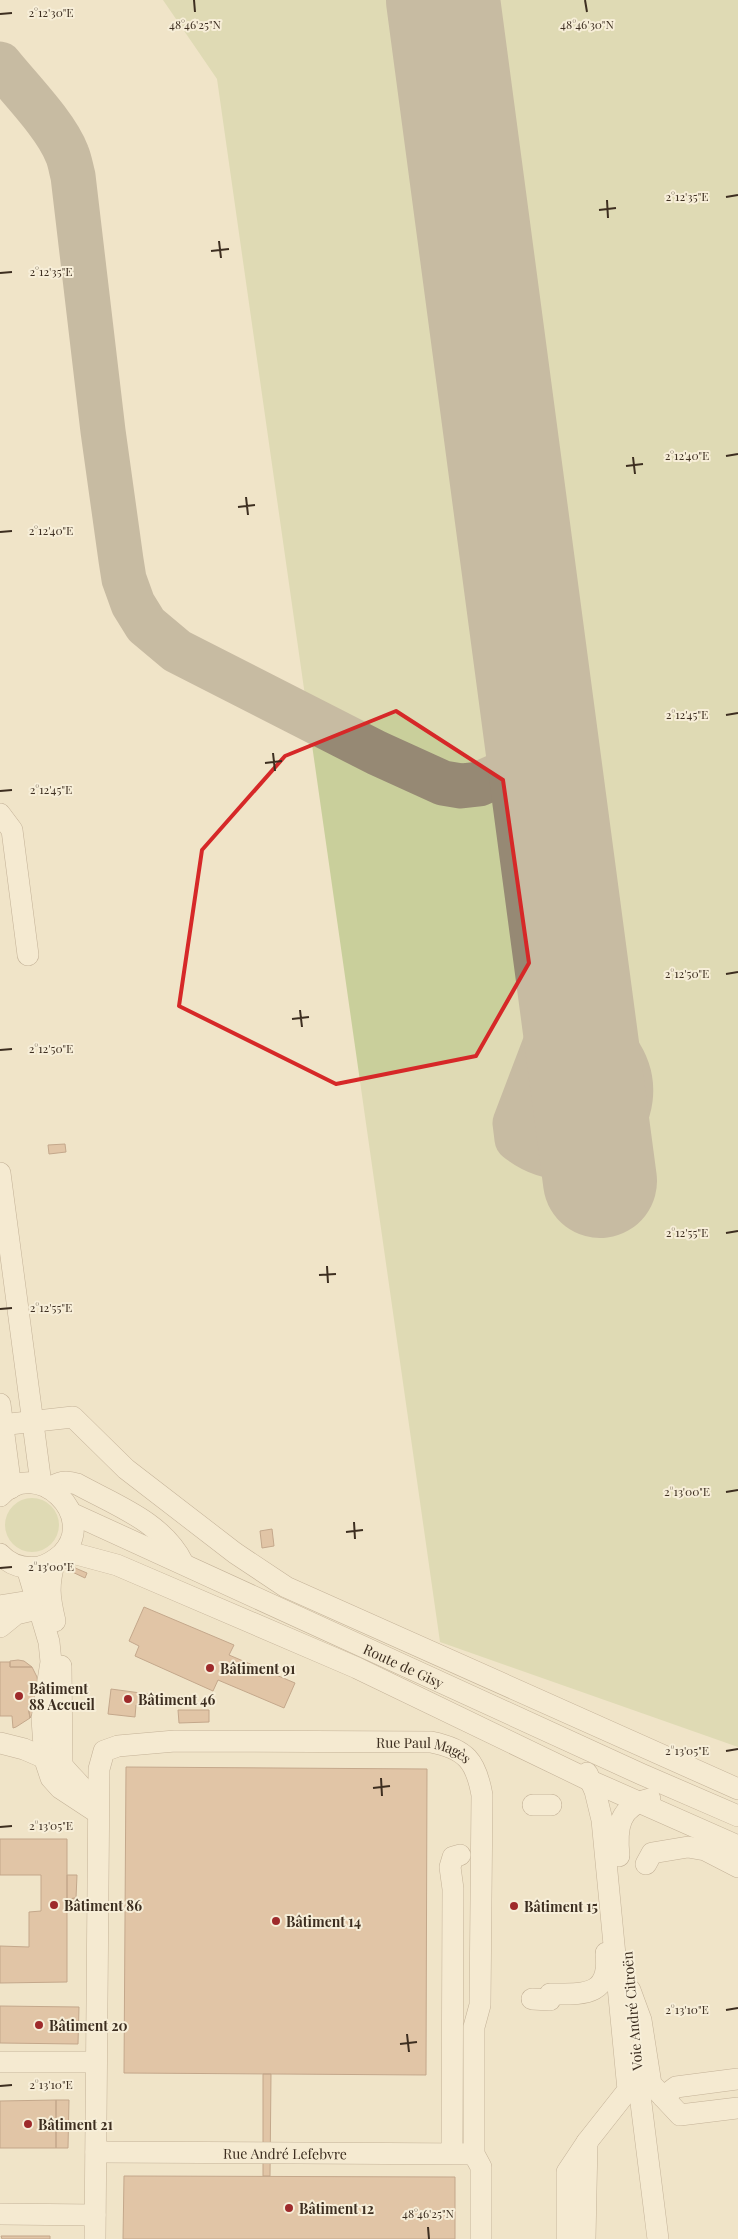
<svg xmlns="http://www.w3.org/2000/svg" width="738" height="2239" font-family="'Playfair Display',serif">
  <style>
    .green { fill: #c9cf9b }
    .lines { fill: none; stroke-linecap: round; stroke-linejoin: round }
    .taxiway { stroke: #968974; stroke-width: 45 }
    .runway { stroke: #968974; stroke-width: 114 }
    .building { fill: #cf9f7d; stroke: #8d5f41 }
    .minor-casing { stroke: #8d765c; stroke-width: 22 }
    .minor { stroke: #faf1dc; stroke-width: 21 }
    .marked { fill: none; stroke: #d62828; stroke-width: 4; stroke-linejoin: round }
    .ticks { fill: none; stroke: #3d2e20; stroke-width: 2 }
    .poi-dot { fill: #9e2a2b; stroke: #f7eed8; stroke-width: 2 }
    .labels { text-anchor: middle; dominant-baseline: central; stroke-width: 4; stroke-linejoin: round; paint-order: stroke }
    .street-label { font-size: 14px; fill: #3d2e20; stroke: #f7eed8 }
    .poi-label { font-size: 14px; font-weight: bold; fill: #3d2e20; stroke: #f7eed8; text-anchor: start }
    .ticks-label { font-size: 12px; text-anchor: middle; fill: #3d2e20; stroke: #f7eed8; stroke-width: 4; stroke-linejoin: round; paint-order: stroke }
  </style>
  <rect width="100%" height="100%" fill="#f0e4c8"/>
  <!-- green -->
  <path class="green" d="M163 0H738V1747L440 1642 217 79Z
    M5 1525a27 27 0 1 1 54 0a27 27 0 1 1-54 0Z"/>
  <g class="lines">
    <!-- taxiway -->
    <path class="taxiway" d="M0 64C20 89 56 125 67 154 70 161 71 169 73 176L103 431 121 560 124 579 133 604 146 625 177 651 377 753 443 783 461 786 479 784 499 775 515 759 526 743 533 715 535 685
      M572 973 515 1123 517 1139C584 1192 663 1115 617 1050 608 1037 592 1031 579 1024"/>
    <!-- runway -->
    <path class="runway" d="M443 0 600 1181"/>
  </g>
  <!-- building -->
  <path class="building" d="M65 1144 66 1152 49 1154 48 1145Z
    M272 1529 274 1546 262 1548 260 1531Z
    M68 1565 87 1573 85 1578 66 1569Z
    M144 1607 234 1645 229 1655 295 1683 284 1708 218 1680 213 1691 135 1656 139 1646 129 1641Z
    M18 1660 24 1661 32 1667H10V1661Z
    M0 1662H10V1667H32L37 1677 38 1686 35 1705 28 1706 30 1718 16 1727 13 1728 12 1716H0Z
    M111 1689 148 1694 146 1706 136 1705 135 1717 108 1714Z
    M35 1705 34 1711 30 1718 28 1706Z
    M178 1710H209V1722L179 1723Z
    M126 1767 427 1769 426 2075 124 2073Z
    M0 1839H67V1982L0 1983V1946L29 1947V1912L41 1911V1875H0Z
    M67 1875H77L76 1898 67 1899Z
    M76 1898V1911H67V1899Z
    M0 2006 79 2007 78 2044 0 2043Z
    M263 2074H271L270 2176H263Z
    M56 2100V2148H0V2101Z
    M56 2100H69L68 2148H56Z
    M124 2176 455 2177V2239H123Z
    M1 2236H50V2239H2Z"/>
  <g class="lines">
    <defs>
      <g id="minor">
        <path d="M0 814 12 830 28 955"/>
        <path d="M0 1173 41 1484"/>
        <path d="M0 1404 11 1488"/>
        <path d="M0 1425 73 1417 126 1469 235 1553 286 1587 738 1789"/>
        <path d="M49 1488C59 1482 65 1480 77 1484 115 1505 163 1522 183 1563"/>
        <path d="M0 1496C37 1456 99 1516 62 1554 55 1560 48 1565 39 1567 24 1569 10 1565 0 1554"/>
        <path id="s1" d="M71 1513 641 1774 738 1816"/>
        <path d="M65 1551 117 1565 357 1668 591 1781 738 1846"/>
        <path d="M27 1568 49 1642 51 1662 42 1719 45 1760 51 1778 60 1788 98 1813"/>
        <path d="M0 1606 49 1598"/>
        <path d="M55 1621C49 1596 48 1585 55 1560"/>
        <path d="M0 1627 16 1614 33 1610"/>
        <path d="M61 1666 62 1765C71 1777 84 1787 91 1800"/>
        <path d="M0 1743 24 1749 54 1762"/>
        <path d="M533 1805H551"/>
        <path d="M619 1856C616 1827 619 1806 650 1799"/>
        <path d="M646 1864 652 1853 688 1847 705 1850 738 1867"/>
        <path d="M630 1990 641 2020 651 2084 680 2115 738 2108"/>
        <path d="M550 1994C583 1994 611 1997 606 1953"/>
        <path d="M532 1999 550 2000"/>
        <path d="M0 2062H96"/>
        <path d="M637 2071 658 2239"/>
        <path d="M663 2097 676 2087 738 2079"/>
        <path id="s2" d="M96 2152 474 2154"/>
        <path d="M452 2153 453 1889 450 1867 453 1857 460 1855"/>
        <path d="M0 2214 95 2215"/>
        <path id="s3" d="M95 2239 99 1769 104 1751 118 1746 175 1741 431 1742C466 1749 476 1761 482 1795L480 2005 474 2027V2154L481 2167V2239"/>
        <path d="M567 2239V2172L587 2142 628 2090 602 1820 595 1791 587 1773"/>
        <path d="M585 2239 587 2142"/>
      </g>
    </defs>
    <!-- minor casing -->
    <use href="#minor" class="minor-casing"/>
    <!-- minor -->
    <use href="#minor" class="minor"/>
  </g>
  <!-- marked area -->
  <path d="M0 0H738V2239H0ZM396 711 503 780 529 963 476 1056 336 1084 179 1006 202 850 285 756Z" fill="#f0e4c8" fill-opacity=".55" fill-rule="evenodd"/>
  <path class="marked" d="M396 711 503 780 529 963 476 1056 336 1084 179 1006 202 850 285 756Z"/>
  <!-- ticks -->
  <path class="ticks" d="M194 0 195 12M585 0 587 12M0 14 12 13M726 197 738 195M607 200 608 218M599 210 616 208M219 241 221 258M211 251 229 249M0 273 12 272M726 456 738 454M633 457 635 474M626 466 643 464M246 497 248 515M238 507 255 505M0 532 12 531M726 715 738 713M273 753 275 771M265 763 282 761M0 791 12 790M726 974 738 972M300 1010 302 1027M292 1019 309 1017M0 1050 12 1049M726 1233 738 1231M327 1266 328 1283M319 1275 336 1274M0 1309 12 1308M726 1492 738 1490M354 1522 355 1539M346 1532 363 1530M0 1568 12 1567M726 1751 738 1749M381 1778 382 1796M373 1788 390 1786M0 1827 12 1826M726 2010 738 2008M407 2034 409 2052M400 2044 417 2042M0 2086 12 2085M428 2227 429 2239"/>
  <!-- markers -->
  <g class="poi-dot">
    <circle cx="210" cy="1668" r="5"/>
    <circle cx="19" cy="1696" r="5"/>
    <circle cx="128" cy="1699" r="5"/>
    <circle cx="54" cy="1905" r="5"/>
    <circle cx="514" cy="1906" r="5"/>
    <circle cx="276" cy="1921" r="5"/>
    <circle cx="39" cy="2025" r="5"/>
    <circle cx="28" cy="2124" r="5"/>
    <circle cx="289" cy="2208" r="5"/>
  </g>
  <g class="labels">
    <!-- street labels -->
    <g class="street-label">
      <text stroke="none"><textPath href="#s1" startOffset="366">Route de Gisy</textPath></text>
      <text stroke="none"><textPath href="#s3" startOffset="811">Rue Paul Magès</textPath></text>
      <text transform="translate(632 2011) rotate(-95)">Voie André Citroën</text>
      <text stroke="none"><textPath href="#s2" startOffset="189">Rue André Lefebvre</textPath></text>
    </g>
    <!-- poi labels -->
    <g class="poi-label">
      <text x="220" y="1668">Bâtiment 91</text>
      <text x="29" y="1688">Bâtiment<tspan x="29" dy="16">88 Accueil</tspan></text>
      <text x="138" y="1699">Bâtiment 46</text>
      <text x="64" y="1905">Bâtiment 86</text>
      <text x="524" y="1906">Bâtiment 15</text>
      <text x="286" y="1921">Bâtiment 14</text>
      <text x="49" y="2025">Bâtiment 20</text>
      <text x="38" y="2124">Bâtiment 21</text>
      <text x="299" y="2208">Bâtiment 12</text>
    </g>
  </g>
  <g class="ticks-label">
    <text x="51" y="17">2°12'30"E</text>
    <text x="195" y="29">48°46'25"N</text>
    <text x="587" y="29">48°46'30"N</text>
    <text x="687" y="201">2°12'35"E</text>
    <text x="51" y="276">2°12'35"E</text>
    <text x="687" y="460">2°12'40"E</text>
    <text x="51" y="535">2°12'40"E</text>
    <text x="687" y="719">2°12'45"E</text>
    <text x="51" y="794">2°12'45"E</text>
    <text x="687" y="978">2°12'50"E</text>
    <text x="51" y="1053">2°12'50"E</text>
    <text x="687" y="1237">2°12'55"E</text>
    <text x="51" y="1312">2°12'55"E</text>
    <text x="687" y="1496">2°13'00"E</text>
    <text x="51" y="1571">2°13'00"E</text>
    <text x="687" y="1755">2°13'05"E</text>
    <text x="51" y="1830">2°13'05"E</text>
    <text x="687" y="2014">2°13'10"E</text>
    <text x="51" y="2089">2°13'10"E</text>
    <text x="428" y="2218">48°46'25"N</text>
  </g>
</svg>
